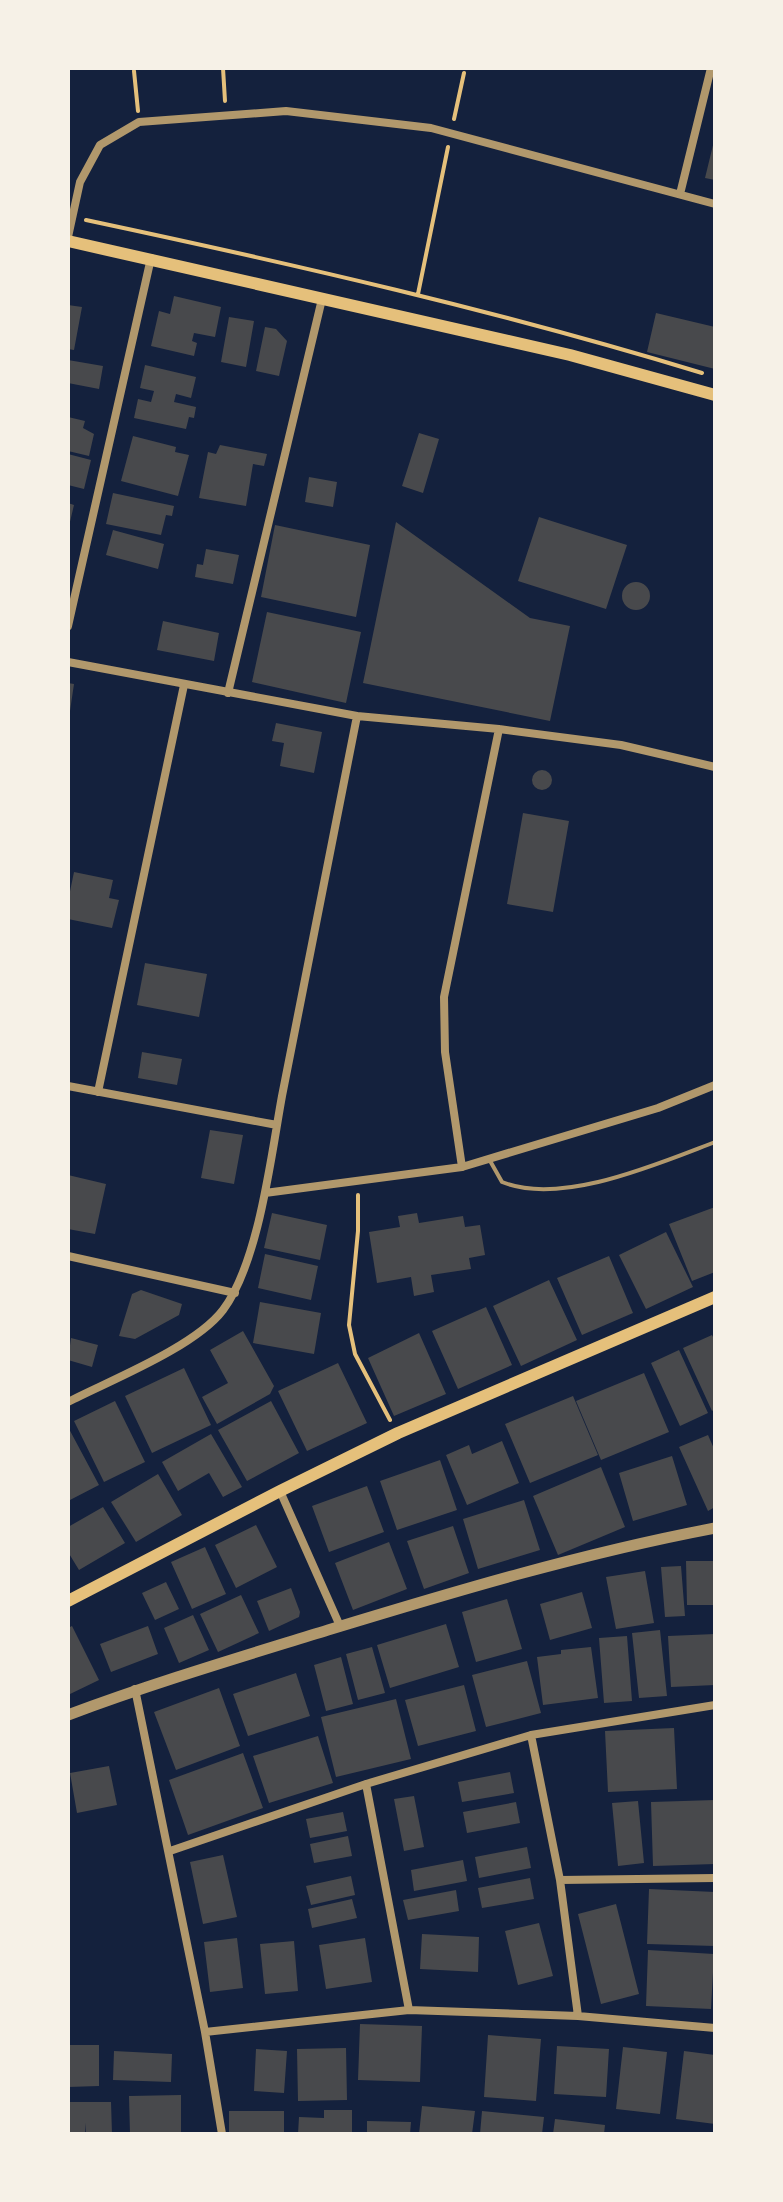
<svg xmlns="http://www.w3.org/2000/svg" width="783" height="2202" font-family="'Source Serif 4',serif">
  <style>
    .building { fill: #48494c }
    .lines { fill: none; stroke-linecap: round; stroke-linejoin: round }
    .path { stroke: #e5c07b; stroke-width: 4 }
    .service { stroke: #b1986c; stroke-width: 4 }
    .minor { stroke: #b1986c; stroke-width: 8 }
    .tertiary { stroke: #b1986c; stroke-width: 11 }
    .secondary { stroke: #e5c07b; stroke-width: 12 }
  </style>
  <rect width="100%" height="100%" fill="#14213d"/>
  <!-- building -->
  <path class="building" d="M714 141 715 142V180L705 178Z
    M174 296 221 307 215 337 194 333 192 341 197 343 194 356 151 346 159 311 170 314Z
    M68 305 82 307 74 350 68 349Z
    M656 313 715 327V369L647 352Z
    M229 317 254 321 246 367 221 362Z
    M265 327 276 329 287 341 279 376 256 371Z
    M68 360 103 366 99 389 68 383Z
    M145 365 196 377 191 398 176 394 174 402 196 407 194 418 189 417 186 429 134 418 138 399 151 402 154 391 140 388Z
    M68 417 85 421 83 428 94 434 89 456 68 451Z
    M419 433 439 439 423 493 402 486Z
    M133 436 176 447 175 452 189 455 178 496 121 481Z
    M220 445 267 454 264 466 253 464 246 506 199 498 208 452 216 454Z
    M68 454 91 460 84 489 68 485Z
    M309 477 337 482 333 507 305 502Z
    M113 493 174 506 172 516 166 515 161 535 106 524Z
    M68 503 74 505 69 526H68Z
    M539 517 627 545 606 609 518 581Z
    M396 522 530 618 570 626 550 721 363 683Z
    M275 525 370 545 356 617 261 597Z
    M113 530 164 544 158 569 106 555Z
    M206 549 239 555 233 584 195 577 197 564 203 565Z
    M622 596a14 14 0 1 1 28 0a14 14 0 1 1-28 0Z
    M267 612 361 632 346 703 252 682Z
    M163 621 219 633 214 661 157 650Z
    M68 683 74 684 70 711H68Z
    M276 723 322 732 314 773 280 766 284 743 272 741Z
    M532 780a10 10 0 1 1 20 0a10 10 0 1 1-20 0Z
    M523 813 569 821 553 912 507 904Z
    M74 872 113 880 109 898 119 900 112 928 68 919V901Z
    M145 963 207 974 199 1017 137 1005Z
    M142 1052 182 1059 177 1085 138 1078Z
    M210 1130 243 1135 234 1184 201 1178Z
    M68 1175 106 1184 95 1234 68 1229Z
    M715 1207V1272L692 1281 669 1224Z
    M272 1213 327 1225 320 1260 264 1248Z
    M417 1213 419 1223 463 1216 465 1227 480 1225 485 1255 469 1258 471 1269 431 1275 434 1292 414 1296 411 1277 377 1283 369 1232 400 1227 398 1216Z
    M666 1232 693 1287 646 1309 619 1255Z
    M265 1254 318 1266 311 1300 258 1288Z
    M609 1256 633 1313 582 1335 557 1278Z
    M549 1280 577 1340 521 1366 493 1306Z
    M141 1290 182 1304 179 1315 135 1339 119 1336 132 1294Z
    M260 1302 321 1313 314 1354 253 1343Z
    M486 1307 512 1365 458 1389 432 1331Z
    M243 1331 274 1386 270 1394 217 1424 202 1397 228 1383 210 1350Z
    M419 1333 446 1394 394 1416 368 1358Z
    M712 1335 715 1341V1409L712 1411 683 1348Z
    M71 1338 98 1345 92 1367 68 1360Z
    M679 1350 708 1413 680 1426 651 1363Z
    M338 1363 367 1423 307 1451 278 1391Z
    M184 1368 211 1425 152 1453 125 1396Z
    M644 1373 669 1432 601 1460 576 1401Z
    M573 1396 598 1455 530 1483 505 1424Z
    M115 1401 145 1462 104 1482 74 1421Z
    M271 1401 299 1453 247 1481 218 1430Z
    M68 1427 99 1485 70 1500 68 1496Z
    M211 1434 242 1487 223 1497 209 1473 178 1491 162 1462Z
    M708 1435 715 1451V1507L708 1511 679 1447Z
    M502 1441 519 1483 467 1505 446 1455 469 1445 472 1454Z
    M672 1456 687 1505 633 1521 619 1473Z
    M440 1460 457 1510 397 1530 380 1481Z
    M601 1467 625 1527 558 1555 533 1496Z
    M158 1474 182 1515 136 1542 111 1502Z
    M367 1486 384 1532 329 1552 312 1506Z
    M524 1500 540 1550 478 1569 463 1519Z
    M103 1507 125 1543 79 1570 68 1552V1527Z
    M256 1525 277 1567 236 1588 215 1545Z
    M453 1526 469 1573 424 1589 407 1541Z
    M389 1542 407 1589 353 1610 335 1563Z
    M205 1547 226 1594 192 1609 171 1562Z
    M686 1561H715V1605H687Z
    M681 1566 685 1616 665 1617 661 1567Z
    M645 1571 654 1623 616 1629 606 1577Z
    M166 1582 179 1609 155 1620 142 1593Z
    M291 1588 300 1612 299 1617 269 1631 257 1601Z
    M582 1592 592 1628 550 1640 540 1604Z
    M241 1595 259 1633 218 1652 200 1614Z
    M507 1599 522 1649 476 1662 462 1612Z
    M193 1615 209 1650 179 1663 164 1628Z
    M446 1624 459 1667 390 1688 377 1645Z
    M72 1626 99 1680 68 1695V1628Z
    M148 1626 158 1654 111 1672 100 1644Z
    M660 1630 667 1696 639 1698 632 1633Z
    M715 1634V1685L671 1687 668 1636Z
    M627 1636 632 1701 604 1703 599 1638Z
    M372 1647 385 1693 358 1700 346 1654Z
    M591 1647 598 1698 543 1705 537 1657 561 1654V1650Z
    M341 1657 353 1704 326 1711 314 1665Z
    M527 1661 541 1713 486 1727 472 1675Z
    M296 1673 310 1716 248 1736 233 1694Z
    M464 1685 476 1731 418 1746 405 1700Z
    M219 1688 240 1746 176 1770 154 1712Z
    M396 1699 411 1759 336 1777 321 1717Z
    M674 1728 677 1789 608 1792 605 1731Z
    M318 1736 333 1783 269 1803 253 1756Z
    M243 1753 263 1808 188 1835 169 1780Z
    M109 1766 117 1805 77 1813 70 1773Z
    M510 1772 514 1793 462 1802 458 1782Z
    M414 1796 424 1847 404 1851 394 1799Z
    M715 1800V1864L653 1866 651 1802Z
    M638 1801 644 1863 618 1866 612 1803Z
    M516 1802 520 1823 467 1833 463 1812Z
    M343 1812 347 1831 310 1838 306 1819Z
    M348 1836 352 1856 314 1863 310 1844Z
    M527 1847 531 1868 479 1878 475 1857Z
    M223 1855 237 1917 203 1924 190 1862Z
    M463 1860 467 1881 414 1891 411 1870Z
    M351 1876 355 1895 311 1905 306 1886Z
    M530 1878 534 1899 482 1908 478 1888Z
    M649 1889 715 1892V1946L647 1944Z
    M456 1890 459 1911 408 1920 403 1900Z
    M352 1899 357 1918 312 1928 308 1909Z
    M616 1904 639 1994 601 2004 578 1914Z
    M539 1923 553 1976 518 1985 505 1931Z
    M422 1934 479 1937 478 1972 420 1969Z
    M237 1938 243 1988 210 1992 204 1942Z
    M365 1938 372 1982 326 1989 319 1945Z
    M294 1941 298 1991 265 1994 260 1944Z
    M648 1950 714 1954 711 2009 646 2006Z
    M360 2024 422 2026 420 2082 358 2080Z
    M488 2035 541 2039 536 2101 484 2097Z
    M68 2045H99V2086L68 2087Z
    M557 2046 609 2049 606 2097 554 2094Z
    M623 2047 667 2052 660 2114 616 2109Z
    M346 2048 347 2100 298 2101 297 2049Z
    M256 2049 287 2051 284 2093 254 2091Z
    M114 2051 172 2054 171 2082 113 2080Z
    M684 2051 715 2055V2124L676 2119Z
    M181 2095V2134H130L129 2096Z
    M68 2102H111L112 2134H86L85 2123V2134H68Z
    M422 2106 475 2111 472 2134H419Z
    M324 2110H352V2134H298L299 2117 324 2118Z
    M229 2111H284V2134H229Z
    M482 2111 544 2117 542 2134H480Z
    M555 2119 605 2125 604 2134H553Z
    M367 2121 411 2122 410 2134H367Z"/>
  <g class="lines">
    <!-- path -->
    <path class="path" d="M223 68 225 101
      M134 71 138 111
      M454 119 464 73
      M86 220C293 264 499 311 702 373
      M418 294 448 147
      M358 1195V1231L349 1325 355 1354 390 1420"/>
    <!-- service -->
    <path class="service" d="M489 1159 502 1182C561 1206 657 1164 715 1142"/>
    <!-- minor -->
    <path class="minor" d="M680 194 711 68
      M68 237 80 182 100 145 139 122 286 111 431 128 715 204
      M68 626 151 258
      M68 662 357 716 499 729 621 745 715 767
      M228 693 322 299
      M68 1086 277 1125
      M98 1092 184 685
      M462 1167 445 1052 444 997 499 729
      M265 1193 462 1167 658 1108 715 1085
      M68 1256 235 1293
      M68 1402C111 1380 195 1347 223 1310 259 1262 271 1156 282 1096 307 969 332 842 357 716
      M280 1491 340 1626
      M135 1689 205 2032 222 2134
      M531 1735 560 1880 578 2016
      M366 1784 409 2010
      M170 1851 366 1784 531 1735 715 1705
      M560 1880 715 1878
      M205 2032 409 2010 578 2016 715 2028"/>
    <!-- tertiary -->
    <path class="tertiary" d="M68 1715C153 1683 241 1657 328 1630 456 1591 583 1553 715 1528"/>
    <!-- secondary -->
    <path class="secondary" d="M68 241 570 355 715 395
      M68 1601 280 1491 398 1433 715 1297"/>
  </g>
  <!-- border -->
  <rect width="783" height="2202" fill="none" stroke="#f6f1e7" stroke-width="140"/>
</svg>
